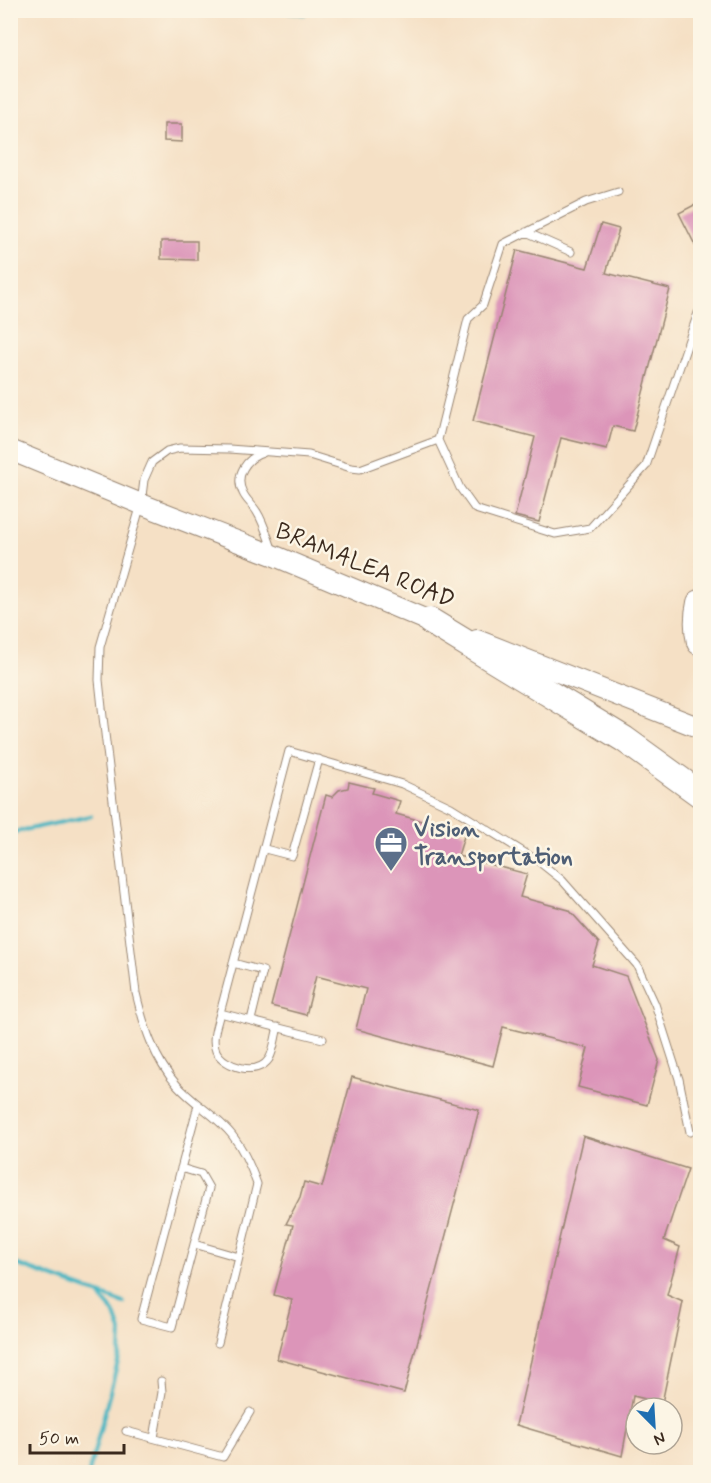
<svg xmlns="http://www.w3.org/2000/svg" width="711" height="1483" font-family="Mynerve,sans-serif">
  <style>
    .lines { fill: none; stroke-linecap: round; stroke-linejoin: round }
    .stream { stroke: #47b6c2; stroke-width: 4 }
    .building { fill: #dc95b9 }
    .service-casing { stroke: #988572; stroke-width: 9 }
    .secondary-casing { stroke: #988572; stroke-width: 22 }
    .motorway-casing { stroke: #988572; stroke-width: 28 }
    .service { stroke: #fff; stroke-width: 7 }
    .secondary { stroke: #fff; stroke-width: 20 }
    .motorway { stroke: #fff; stroke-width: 26 }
    .labels { text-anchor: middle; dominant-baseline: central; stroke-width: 5; stroke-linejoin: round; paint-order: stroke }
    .street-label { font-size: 24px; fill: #3b2a1e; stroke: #fcf5e5 }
    .service-label { font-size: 24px; font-weight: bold; fill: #4e5e75; stroke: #fcf5e5; text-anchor: start }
  </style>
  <rect width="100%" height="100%" fill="#fcf5e5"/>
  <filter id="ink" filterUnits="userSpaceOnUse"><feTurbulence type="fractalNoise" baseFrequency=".0167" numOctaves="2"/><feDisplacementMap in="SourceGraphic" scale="12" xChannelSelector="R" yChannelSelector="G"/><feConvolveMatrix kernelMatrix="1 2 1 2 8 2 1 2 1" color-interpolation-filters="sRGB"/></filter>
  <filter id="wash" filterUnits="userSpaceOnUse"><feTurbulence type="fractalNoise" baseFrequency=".008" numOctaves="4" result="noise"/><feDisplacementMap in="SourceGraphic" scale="24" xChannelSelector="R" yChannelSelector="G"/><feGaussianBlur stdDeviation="1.35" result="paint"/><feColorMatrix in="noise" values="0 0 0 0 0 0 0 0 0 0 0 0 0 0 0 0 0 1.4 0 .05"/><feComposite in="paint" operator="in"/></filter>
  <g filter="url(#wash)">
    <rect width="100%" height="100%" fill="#f5e0c5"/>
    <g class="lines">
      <!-- stream -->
      <path class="stream" d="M281 10 304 14 307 10
        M10 833 91 816
        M10 1262 124 1303
        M89 1472 120 1354 121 1331 114 1312 98 1294"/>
    </g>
    <g id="blocks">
      <!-- building -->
      <path class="building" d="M164 124H182V142L164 141Z
        M700 202V255L679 213Z
        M601 224 619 229 606 273 670 289 633 431 613 426 607 449 561 438 539 522 515 516 535 437 473 421 517 250 587 268Z
        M161 241H197V260L161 259Z
        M349 782 374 788 372 793 400 801 396 814 465 833 458 856 527 874 520 897 569 910 599 943 592 965 626 976 659 1060 647 1105 578 1087 588 1048 503 1027 493 1066 356 1029 366 989 316 976 306 1015 271 1006 326 795 332 797 339 790 348 788Z
        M352 1077 479 1110 404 1393 277 1359 292 1300 274 1295 293 1225 286 1224 300 1197 304 1182 322 1187Z
        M583 1136 688 1169 664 1240 680 1247 667 1295 683 1302 662 1403 633 1396 622 1456 516 1425Z"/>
    </g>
  </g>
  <g filter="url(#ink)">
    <use href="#blocks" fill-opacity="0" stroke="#988572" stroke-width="1.5"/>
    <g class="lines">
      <defs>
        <path id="service" d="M618 192 586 202 503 244 483 305 468 319 438 440 460 488 475 509 555 534 590 528 646 466 698 313
          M526 232 571 252
          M263 453C246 458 234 476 243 493 246 500 253 505 257 512 264 523 268 538 273 551
          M265 849 292 856 319 759
          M233 963 263 971 251 1020
          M220 1013C217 1025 211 1039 216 1051 224 1067 257 1077 269 1059 274 1051 275 1037 278 1027
          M323 1039 220 1013 289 751 402 784 451 807 538 861 562 880 637 965 655 1004 679 1079 690 1132
          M181 1168 201 1174 209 1188 172 1327 141 1319 198 1105
          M194 1244 239 1257
          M218 1343 257 1184C251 1167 244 1150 232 1135 217 1116 194 1104 177 1085 154 1059 144 1027 136 993L103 717 99 680 100 647 141 504 144 480 152 462 167 451 180 448 229 449 309 455 351 468 360 469 438 440
          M126 1431 223 1457 250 1412
          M154 1438 162 1392 161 1381"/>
        <path id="secondary" d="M10 450 141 504 275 556 441 626
          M477 640 700 728"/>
        <path id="motorway" d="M700 603C697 616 697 629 700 642
          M430 621 624 739 700 794"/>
      </defs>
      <!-- service casing -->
      <use href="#service" class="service-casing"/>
      <!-- secondary casing -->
      <use href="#secondary" class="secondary-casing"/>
      <!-- motorway casing -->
      <use href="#motorway" class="motorway-casing"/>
      <!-- service -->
      <use href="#service" class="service"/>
      <!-- secondary -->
      <use href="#secondary" class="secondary"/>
      <!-- motorway -->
      <use href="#motorway" class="motorway"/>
    </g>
  </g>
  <!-- icons -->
  <defs>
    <symbol id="office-pin" viewBox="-11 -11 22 30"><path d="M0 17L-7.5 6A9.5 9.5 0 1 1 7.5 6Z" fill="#5c6f8a" stroke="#fcf5e5"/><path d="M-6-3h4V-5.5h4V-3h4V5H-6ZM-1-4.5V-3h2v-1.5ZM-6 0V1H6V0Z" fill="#fff"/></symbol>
  </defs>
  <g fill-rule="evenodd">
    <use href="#office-pin" x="372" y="824" width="38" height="52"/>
  </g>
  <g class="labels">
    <!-- street labels -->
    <g class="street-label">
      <text transform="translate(365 566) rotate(22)">BRAMALEA ROAD</text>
    </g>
    <!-- service labels -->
    <g class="service-label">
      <text x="414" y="829">Vision<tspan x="414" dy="28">Transportation</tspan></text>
    </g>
  </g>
  <!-- margin -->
  <rect width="711" height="1483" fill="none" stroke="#fcf5e5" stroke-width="36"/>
  <!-- north arrow -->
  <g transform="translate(654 1426) rotate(156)"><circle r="28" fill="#fcf5e5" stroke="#afa495" stroke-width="1.5"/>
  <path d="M0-4.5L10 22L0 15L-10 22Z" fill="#1f6fb2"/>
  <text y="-9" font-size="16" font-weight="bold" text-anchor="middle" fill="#3b2a1e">N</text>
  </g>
  <!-- scale -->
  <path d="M30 1444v9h94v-9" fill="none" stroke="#3b2a1e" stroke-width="3"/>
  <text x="39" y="1444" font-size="18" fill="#3b2a1e" stroke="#fcf5e5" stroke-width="4.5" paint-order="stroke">50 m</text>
</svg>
